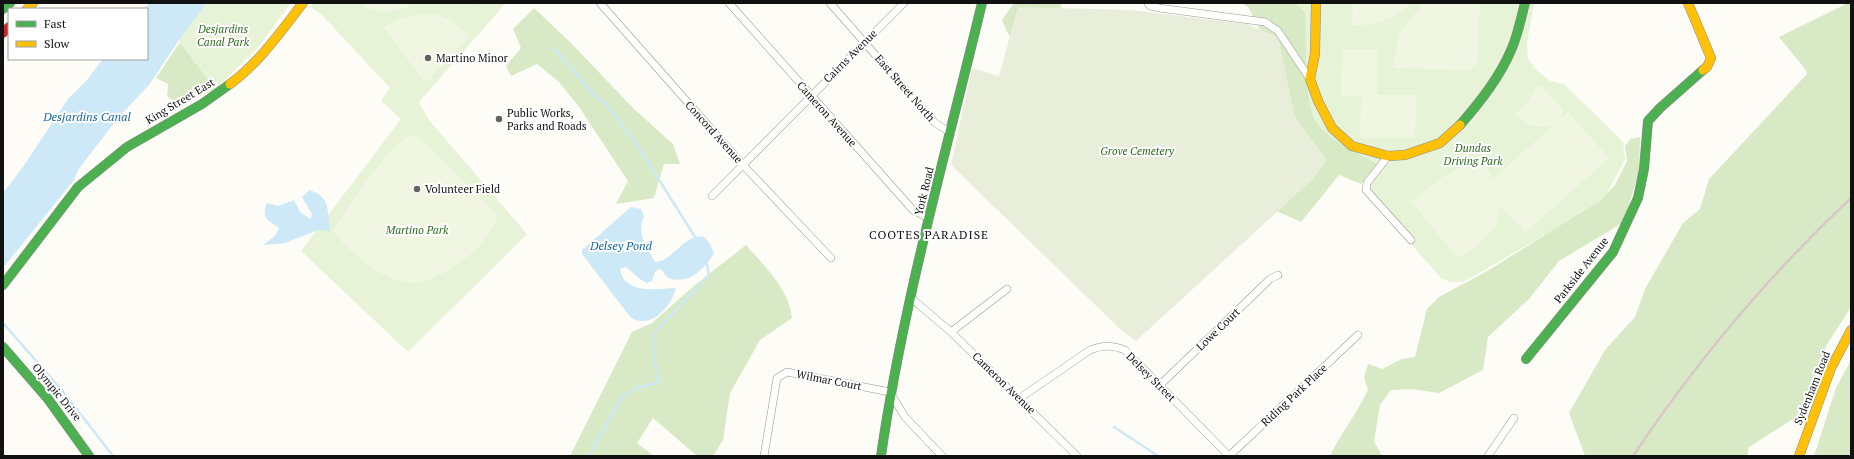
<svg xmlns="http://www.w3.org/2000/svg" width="1854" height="459" font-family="'PT Serif',serif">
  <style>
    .green { fill: #e7f3d7 }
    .forest { fill: #d8eac5 }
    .cemetery { fill: #e9eedb }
    .pitch { fill: #f0f6e1 }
    .water { fill: #cde8f7 }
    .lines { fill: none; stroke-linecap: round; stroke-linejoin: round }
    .stream { stroke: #cde8f7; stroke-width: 2.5 }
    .street-casing { stroke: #979795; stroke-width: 8 }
    .fast-casing { stroke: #8e8d8b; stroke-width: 10 }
    .slow-casing { stroke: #8e8d8b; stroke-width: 10 }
    .jam-casing { stroke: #8e8d8b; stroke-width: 10 }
    .street { stroke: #fffffe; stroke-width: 7 }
    .fast { stroke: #4caf50; stroke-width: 9 }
    .slow { stroke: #ffc107; stroke-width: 9 }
    .jam { stroke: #c62828; stroke-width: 9 }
    .rail { stroke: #d9c6c7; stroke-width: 2.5 }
    .poi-dot { fill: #646362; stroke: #fff; stroke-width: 1.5 }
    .labels { text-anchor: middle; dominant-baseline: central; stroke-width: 4; stroke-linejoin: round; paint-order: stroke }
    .park-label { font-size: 11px; font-style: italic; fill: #2f6b1f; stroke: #fff }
    .street-label { font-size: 11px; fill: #111; stroke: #fff }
    .poi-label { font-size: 11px; fill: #111; stroke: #fff; text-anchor: start }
    .water-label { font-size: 12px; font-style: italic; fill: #1768a6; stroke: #fff }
    .neighbourhood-label { font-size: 12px; letter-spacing: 1px; fill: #111; stroke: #fff }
  </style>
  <rect width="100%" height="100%" fill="#fdfcf7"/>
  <!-- green -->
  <path class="green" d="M207 3H291L256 50 215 89 179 40Z
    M314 3H473L475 5 477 3H506L419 102 428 119 527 234 408 352 301 251 401 119 381 101 390 88 321 14 311 7Z
    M1248 3H1534L1527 43 1528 58 1536 70 1550 81 1564 84 1623 142 1625 159 1605 197 1557 228 1463 282H1450L1441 278 1366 193 1367 182 1353 160H1327L1278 37Z"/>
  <!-- forest -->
  <path class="forest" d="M1014 3H1062L1050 54 1028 63 1007 32 1002 20Z
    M1241 3H1295L1305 12C1306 36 1304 104 1316 122 1330 141 1357 152 1377 164L1361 184 1339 175 1301 222 1272 209 1283 73 1248 7Z
    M1848 3H1851V307L1826 346 1801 414 1749 447 1747 456H1585L1569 413 1605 350 1635 317 1645 289 1683 223 1700 209 1709 179 1807 74 1805 69 1779 37Z
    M534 8 570 42 634 109 673 144 680 164H664L654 198 616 204 628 181 579 107 559 82 537 64 511 76 506 66 521 48 513 29Z
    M180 42 215 89 179 106 167 96 168 84 156 78Z
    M1640 137 1639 171 1624 222 1559 261 1529 299 1488 337 1483 370 1439 393 1411 389 1391 390 1380 405 1374 441 1382 456H1330C1341 433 1357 413 1368 390L1364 377 1368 364 1382 369 1402 359 1415 357 1427 309 1439 297 1489 270 1601 200 1615 185 1627 161 1625 146 1630 139Z
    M746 245C765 267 789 289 792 318L760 340 730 393 723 440 713 456H697L653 418 637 443 654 456H570L632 332 652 323 695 285Z
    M1851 360V453L1848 456H1814L1836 388Z"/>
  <!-- cemetery -->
  <path class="cemetery" d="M1018 7 1130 10 1246 24 1278 37 1295 117 1327 160 1313 179 1136 341 1122 331 951 165 972 68 999 76Z"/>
  <!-- pitch -->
  <path class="pitch" d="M359 3H414C399 13 373 16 359 3Z
    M1353 3H1410C1393 21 1376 24 1352 26Z
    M1426 3H1480L1477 63 1469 70 1393 68 1399 33 1422 5Z
    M421 14C445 14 453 19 469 37L429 80H423L383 27 398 20Z
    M1342 49H1378L1377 95H1416L1415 138H1360L1361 96H1341Z
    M1540 86 1564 109 1559 120 1568 112 1609 158 1525 233 1500 205 1496 225 1477 246 1458 258 1411 202 1441 178 1479 156 1493 179 1556 123C1539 131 1530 126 1515 115L1528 101 1536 87Z
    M411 135 417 136 498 215C492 235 479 248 463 260 452 269 427 284 413 283 380 281 353 254 332 231 348 209 388 144 411 135Z"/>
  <!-- water -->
  <path class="water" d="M149 3H207L179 40 149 85 118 118 78 170 74 180 3 268V193L23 167 68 99 86 81 103 59H147V9H144Z
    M309 190C331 196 327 211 330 231L318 230 285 243 263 245 275 236 279 228C267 219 261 219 267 203L278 206 294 200 301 213 311 219 312 214 302 197Z
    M631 207 641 209 644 217C635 231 648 249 655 262 674 261 684 233 704 237L710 244 714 254C708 262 700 272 691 277 681 281 666 282 663 271L659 269 655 272 652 281 647 283C638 279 634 273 626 267L620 269C624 295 657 289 676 288 671 307 652 329 631 318L582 254V250Z"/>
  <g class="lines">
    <!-- stream -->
    <path class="stream" d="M554 48 593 94 606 104 637 145 697 240
      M3 323 65 394 113 456
      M1114 427 1158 456
      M589 456 621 397 638 387 658 383 654 354 655 332 709 275 706 260"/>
    <defs>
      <path id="street" d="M600 3 743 165 831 258
        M729 3 913 210 930 219
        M830 3 934 122 951 133
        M1148 3 1150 6 1159 8 1265 22 1278 31 1310 79
        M1388 156 1367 183 1366 190 1411 240
        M712 196 904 3
        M910 297 951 332 1077 456
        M951 332 1007 289
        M1159 386 1270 279 1278 275
        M1020 398 1090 350C1103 345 1112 345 1125 350L1229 456
        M764 456 777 378 787 372 890 392 905 417 942 456
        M1229 456 1358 335
        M1488 456 1514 418"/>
      <path id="fast" d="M3 9 10 3
        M1460 125C1480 102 1500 77 1512 48 1518 34 1521 18 1525 3
        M3 285 78 187 127 147 202 104 230 84
        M3 347 48 399 89 456
        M1526 359 1613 252 1638 198 1644 169 1648 121 1660 108 1703 70
        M881 456C903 303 946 153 982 3"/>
      <path id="slow" d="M1316 3 1315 54 1310 79 1318 101 1332 128 1352 146 1388 156 1405 155 1440 143 1460 125
        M1688 3 1711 58 1707 67 1703 70
        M27 9 33 3
        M230 84C259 63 281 31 303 3
        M1799 456 1831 368 1851 330"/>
      <path id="jam" d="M3 33 9 27"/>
    </defs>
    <!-- street casing -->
    <use href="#street" class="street-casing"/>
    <!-- fast casing -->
    <use href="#fast" class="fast-casing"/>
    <!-- slow casing -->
    <use href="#slow" class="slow-casing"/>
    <!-- jam casing -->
    <use href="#jam" class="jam-casing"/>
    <!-- street -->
    <use href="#street" class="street"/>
    <!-- fast -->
    <use href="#fast" class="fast"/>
    <!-- slow -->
    <use href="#slow" class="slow"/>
    <!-- jam -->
    <use href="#jam" class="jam"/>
    <!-- rail -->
    <path class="rail" d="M1633 456C1696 362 1769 275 1851 198"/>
  </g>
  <!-- markers -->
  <g class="poi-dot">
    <circle cx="428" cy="58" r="4"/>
    <circle cx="499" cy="119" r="4"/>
    <circle cx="417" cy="189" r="4"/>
  </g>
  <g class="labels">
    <!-- park labels -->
    <g class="park-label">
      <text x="223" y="29">Desjardins<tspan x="223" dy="13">Canal Park</tspan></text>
      <text x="1473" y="148">Dundas<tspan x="1473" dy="13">Driving Park</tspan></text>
      <text x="1137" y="151">Grove Cemetery</text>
      <text x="417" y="230">Martino Park</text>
    </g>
    <!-- street labels -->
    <g class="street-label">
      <text transform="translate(850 56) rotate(-45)">Cairns Avenue</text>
      <text transform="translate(905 88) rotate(49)">East Street North</text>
      <text transform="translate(180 101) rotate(-31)">King Street East</text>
      <text transform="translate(827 114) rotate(48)">Cameron Avenue</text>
      <text transform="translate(714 132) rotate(48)">Concord Avenue</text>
      <text transform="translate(924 191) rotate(-76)">York Road</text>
      <text transform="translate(1581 270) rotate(-52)">Parkside Avenue</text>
      <text transform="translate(1218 329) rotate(-44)">Lowe Court</text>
      <text transform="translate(1151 377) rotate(45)">Delsey Street</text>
      <text transform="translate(829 380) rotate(11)">Wilmar Court</text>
      <text transform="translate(1004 383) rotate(44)">Cameron Avenue</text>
      <text transform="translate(1812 388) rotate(-68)">Sydenham Road</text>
      <text transform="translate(57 392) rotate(51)">Olympic Drive</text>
      <text transform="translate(1294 395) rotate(-43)">Riding Park Place</text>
    </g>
    <!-- poi labels -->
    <g class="poi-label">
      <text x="436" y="58">Martino Minor</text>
      <text x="507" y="113">Public Works,<tspan x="507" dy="13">Parks and Roads</tspan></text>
      <text x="425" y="189">Volunteer Field</text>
    </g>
    <!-- water labels -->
    <g class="water-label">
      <text x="87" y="116">Desjardins Canal</text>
      <text x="621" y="245">Delsey Pond</text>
    </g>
    <!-- neighbourhood labels -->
    <g class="neighbourhood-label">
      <text x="929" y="234">COOTES PARADISE</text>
    </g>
  </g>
  <!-- border -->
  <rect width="1854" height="459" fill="none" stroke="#111111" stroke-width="8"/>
  <!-- legend -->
  <rect x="8" y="8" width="140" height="52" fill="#ffffff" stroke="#a0a0a0"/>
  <rect x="16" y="21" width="20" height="6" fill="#4caf50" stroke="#a0a0a0"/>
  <text x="44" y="28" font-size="12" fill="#111111">Fast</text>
  <rect x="16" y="41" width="20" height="6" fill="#ffc107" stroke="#a0a0a0"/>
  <text x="44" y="48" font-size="12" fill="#111111">Slow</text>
</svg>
